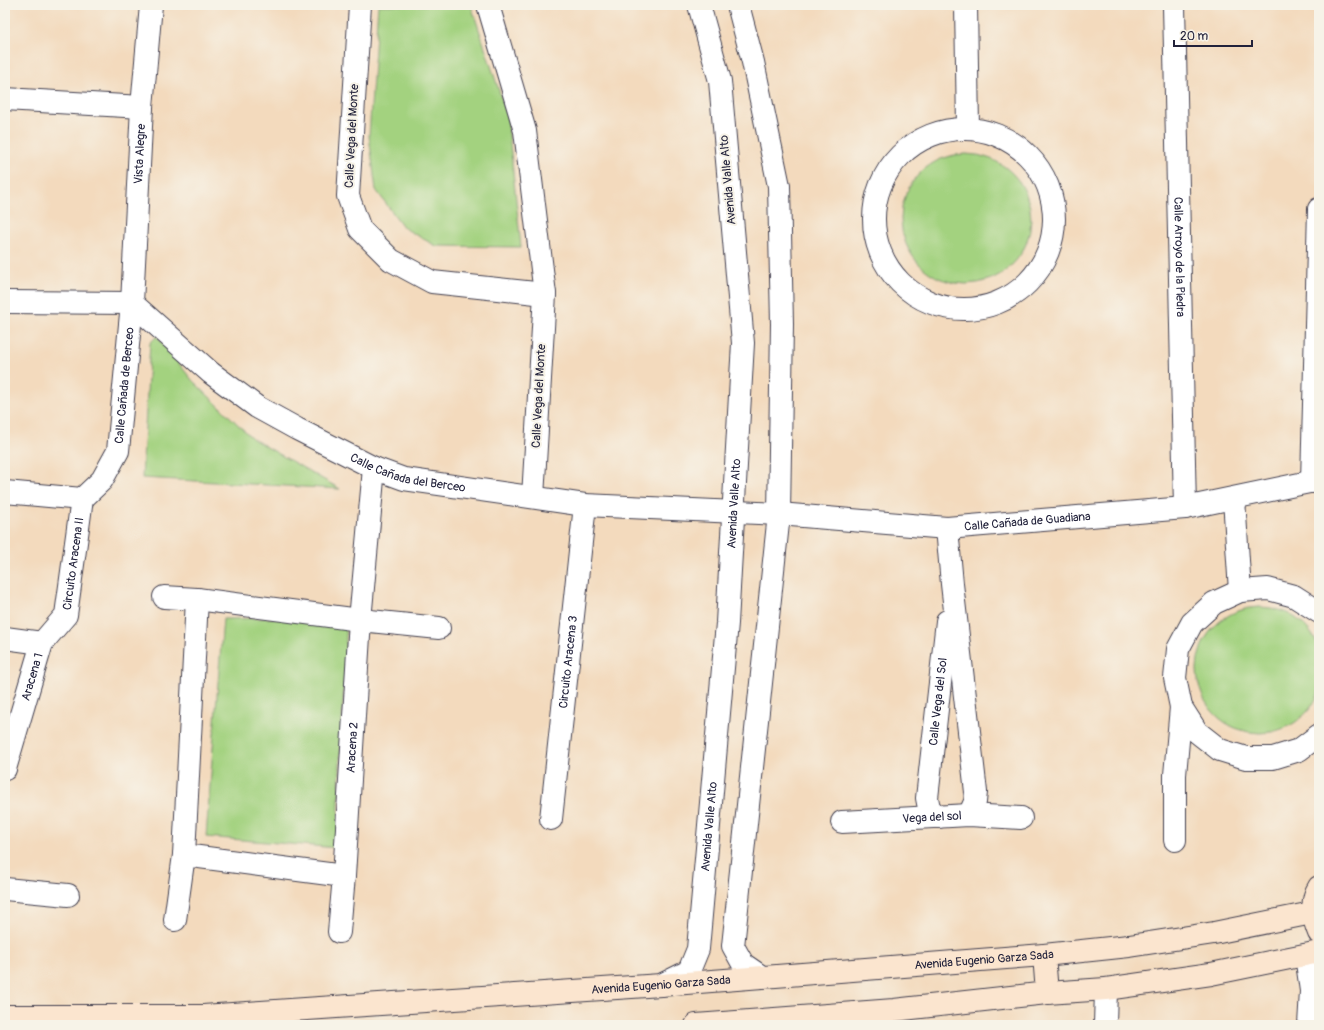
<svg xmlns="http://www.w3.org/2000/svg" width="1324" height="1030" font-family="Pangolin,sans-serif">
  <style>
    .green { fill: #a3d27f; stroke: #627a5d }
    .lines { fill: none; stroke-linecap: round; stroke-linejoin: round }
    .street-casing { stroke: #413e4e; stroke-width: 24 }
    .secondary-casing { stroke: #413e4e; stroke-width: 24 }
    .street { stroke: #fff; stroke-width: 22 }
    .secondary { stroke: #fbe5cf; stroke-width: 22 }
    .labels { text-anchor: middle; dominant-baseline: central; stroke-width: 4; stroke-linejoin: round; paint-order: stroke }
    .street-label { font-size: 12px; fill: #22223b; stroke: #f7f3e8 }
  </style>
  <rect width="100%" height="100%" fill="#f7f3e8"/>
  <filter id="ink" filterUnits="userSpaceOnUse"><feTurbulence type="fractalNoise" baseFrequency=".025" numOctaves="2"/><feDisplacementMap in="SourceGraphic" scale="8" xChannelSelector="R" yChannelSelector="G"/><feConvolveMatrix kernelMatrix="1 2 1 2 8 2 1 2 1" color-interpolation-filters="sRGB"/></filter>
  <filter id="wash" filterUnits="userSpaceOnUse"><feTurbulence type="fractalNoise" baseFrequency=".012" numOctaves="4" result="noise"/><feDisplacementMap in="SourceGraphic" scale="16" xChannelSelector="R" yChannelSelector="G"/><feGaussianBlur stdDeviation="0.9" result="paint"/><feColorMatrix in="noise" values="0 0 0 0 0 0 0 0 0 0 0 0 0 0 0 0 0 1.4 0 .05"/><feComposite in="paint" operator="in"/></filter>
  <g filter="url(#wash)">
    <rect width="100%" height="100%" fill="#f3dabd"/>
    <!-- green -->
    <path class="green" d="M378 5H471L507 115 521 247 436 246 404 228 376 190 369 136Z
      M901 219a65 65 0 1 1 130 0a65 65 0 1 1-130 0Z
      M157 336 192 380 253 439 340 489 142 478 150 343Z
      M1197 670a63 63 0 1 1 126 0a63 63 0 1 1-126 0Z
      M320 617 347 619 340 764 338 848 206 837 223 619Z"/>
  </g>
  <g filter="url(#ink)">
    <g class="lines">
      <defs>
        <g id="street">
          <path d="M360 5 348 196 360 229 391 260 432 282 545 294"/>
          <path d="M488 5 525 131 545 294 533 497"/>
          <path d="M738 5 753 62 779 186 782 324 779 514 733 946 743 964 762 977"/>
          <path d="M966 5 968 128"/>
          <path id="s1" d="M1174 5 1185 508"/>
          <path d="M5 99 142 107"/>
          <circle cx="964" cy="219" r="90"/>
          <path d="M5 302 132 303"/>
          <path id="s2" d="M132 303 211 373 257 407 297 429 374 468 404 479 585 505 779 514 947 528 1185 508 1319 480"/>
          <path d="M1312 482 1319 209"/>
          <path id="s3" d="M5 492 82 499 102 480 118 451 132 303 142 107 151 5"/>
          <path d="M1234 499 1240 591"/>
          <path d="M947 528 952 584 976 792 975 802 969 815"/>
          <path d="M164 597 197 599 360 620 439 628"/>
          <path d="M1319 612 1294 596 1268 589 1240 591 1214 603 1192 623 1178 649 1175 678 1181 707 1197 732 1220 750 1246 758H1273L1299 750 1319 735"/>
          <path d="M5 638 42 643"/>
          <path id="s4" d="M5 769 42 643 66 615 82 499"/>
          <path id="s5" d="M938 817 929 808 927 798 947 621"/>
          <path id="s6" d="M551 819 585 505"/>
          <path id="s7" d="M842 822 969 815 1021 818"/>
          <path d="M1175 840V775L1181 707"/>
          <path d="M184 855 344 876"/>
          <path d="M5 889 68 895"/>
          <path d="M175 920 184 855 197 599"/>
          <path id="s8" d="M339 932 344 876 360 620 374 468"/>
          <path d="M1306 955 1311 991 1309 1025"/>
          <path id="s9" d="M661 985 689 971 698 949 727 623 743 343 720 81 699 5"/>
          <path d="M1105 1025 1106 989"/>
        </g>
        <g id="secondary">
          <path d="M1319 887C1310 901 1313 919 1319 933"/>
          <path d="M1044 955 1047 993"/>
          <path id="s10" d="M5 1016H203L661 985 1044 955 1129 946 1214 933 1312 913"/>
          <path d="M696 1025 894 1010 1047 993 1106 989 1211 974 1319 952"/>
        </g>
      </defs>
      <!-- street casing -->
      <use href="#street" class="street-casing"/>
      <!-- secondary casing -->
      <use href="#secondary" class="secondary-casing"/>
      <!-- street -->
      <use href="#street" class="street"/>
      <!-- secondary -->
      <use href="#secondary" class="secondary"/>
    </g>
  </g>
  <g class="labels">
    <!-- street labels -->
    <g class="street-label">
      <text transform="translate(352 136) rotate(-87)">Calle Vega del Monte</text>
      <text stroke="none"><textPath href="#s3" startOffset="436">Vista Alegre</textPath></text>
      <text transform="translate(728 180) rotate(-95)">Avenida Valle Alto</text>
      <text stroke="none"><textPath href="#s1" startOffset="252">Calle Arroyo de la Piedra</textPath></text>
      <text stroke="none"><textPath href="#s3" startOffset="204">Calle Cañada de Berceo</textPath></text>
      <text transform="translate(539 396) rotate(-87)">Calle Vega del Monte</text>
      <text stroke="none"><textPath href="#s2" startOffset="329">Calle Cañada del Berceo</textPath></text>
      <text stroke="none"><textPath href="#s9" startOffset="502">Avenida Valle Alto</textPath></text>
      <text stroke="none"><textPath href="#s2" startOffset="953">Calle Cañada de Guadiana</textPath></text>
      <text stroke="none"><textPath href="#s4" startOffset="220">Circuito Aracena II</textPath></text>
      <text stroke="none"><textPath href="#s6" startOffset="158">Circuito Aracena 3</textPath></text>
      <text stroke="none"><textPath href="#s4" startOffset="96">Aracena 1</textPath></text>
      <text stroke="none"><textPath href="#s5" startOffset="120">Calle Vega del Sol</textPath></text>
      <text stroke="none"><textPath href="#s8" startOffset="185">Aracena 2</textPath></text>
      <text stroke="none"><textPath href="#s7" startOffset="90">Vega del sol</textPath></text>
      <text stroke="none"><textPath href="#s9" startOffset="178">Avenida Valle Alto</textPath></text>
      <text stroke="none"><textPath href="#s10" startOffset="981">Avenida Eugenio Garza Sada</textPath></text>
      <text stroke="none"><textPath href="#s10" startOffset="657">Avenida Eugenio Garza Sada</textPath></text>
    </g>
  </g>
  <!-- margin -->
  <rect width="1324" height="1030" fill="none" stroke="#f7f3e8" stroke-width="20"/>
  <!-- scale -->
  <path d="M1174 40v6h78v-6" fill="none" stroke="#22223b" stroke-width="2"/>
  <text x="1180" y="40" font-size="12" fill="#22223b" stroke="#f7f3e8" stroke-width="3" paint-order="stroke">20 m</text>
</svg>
